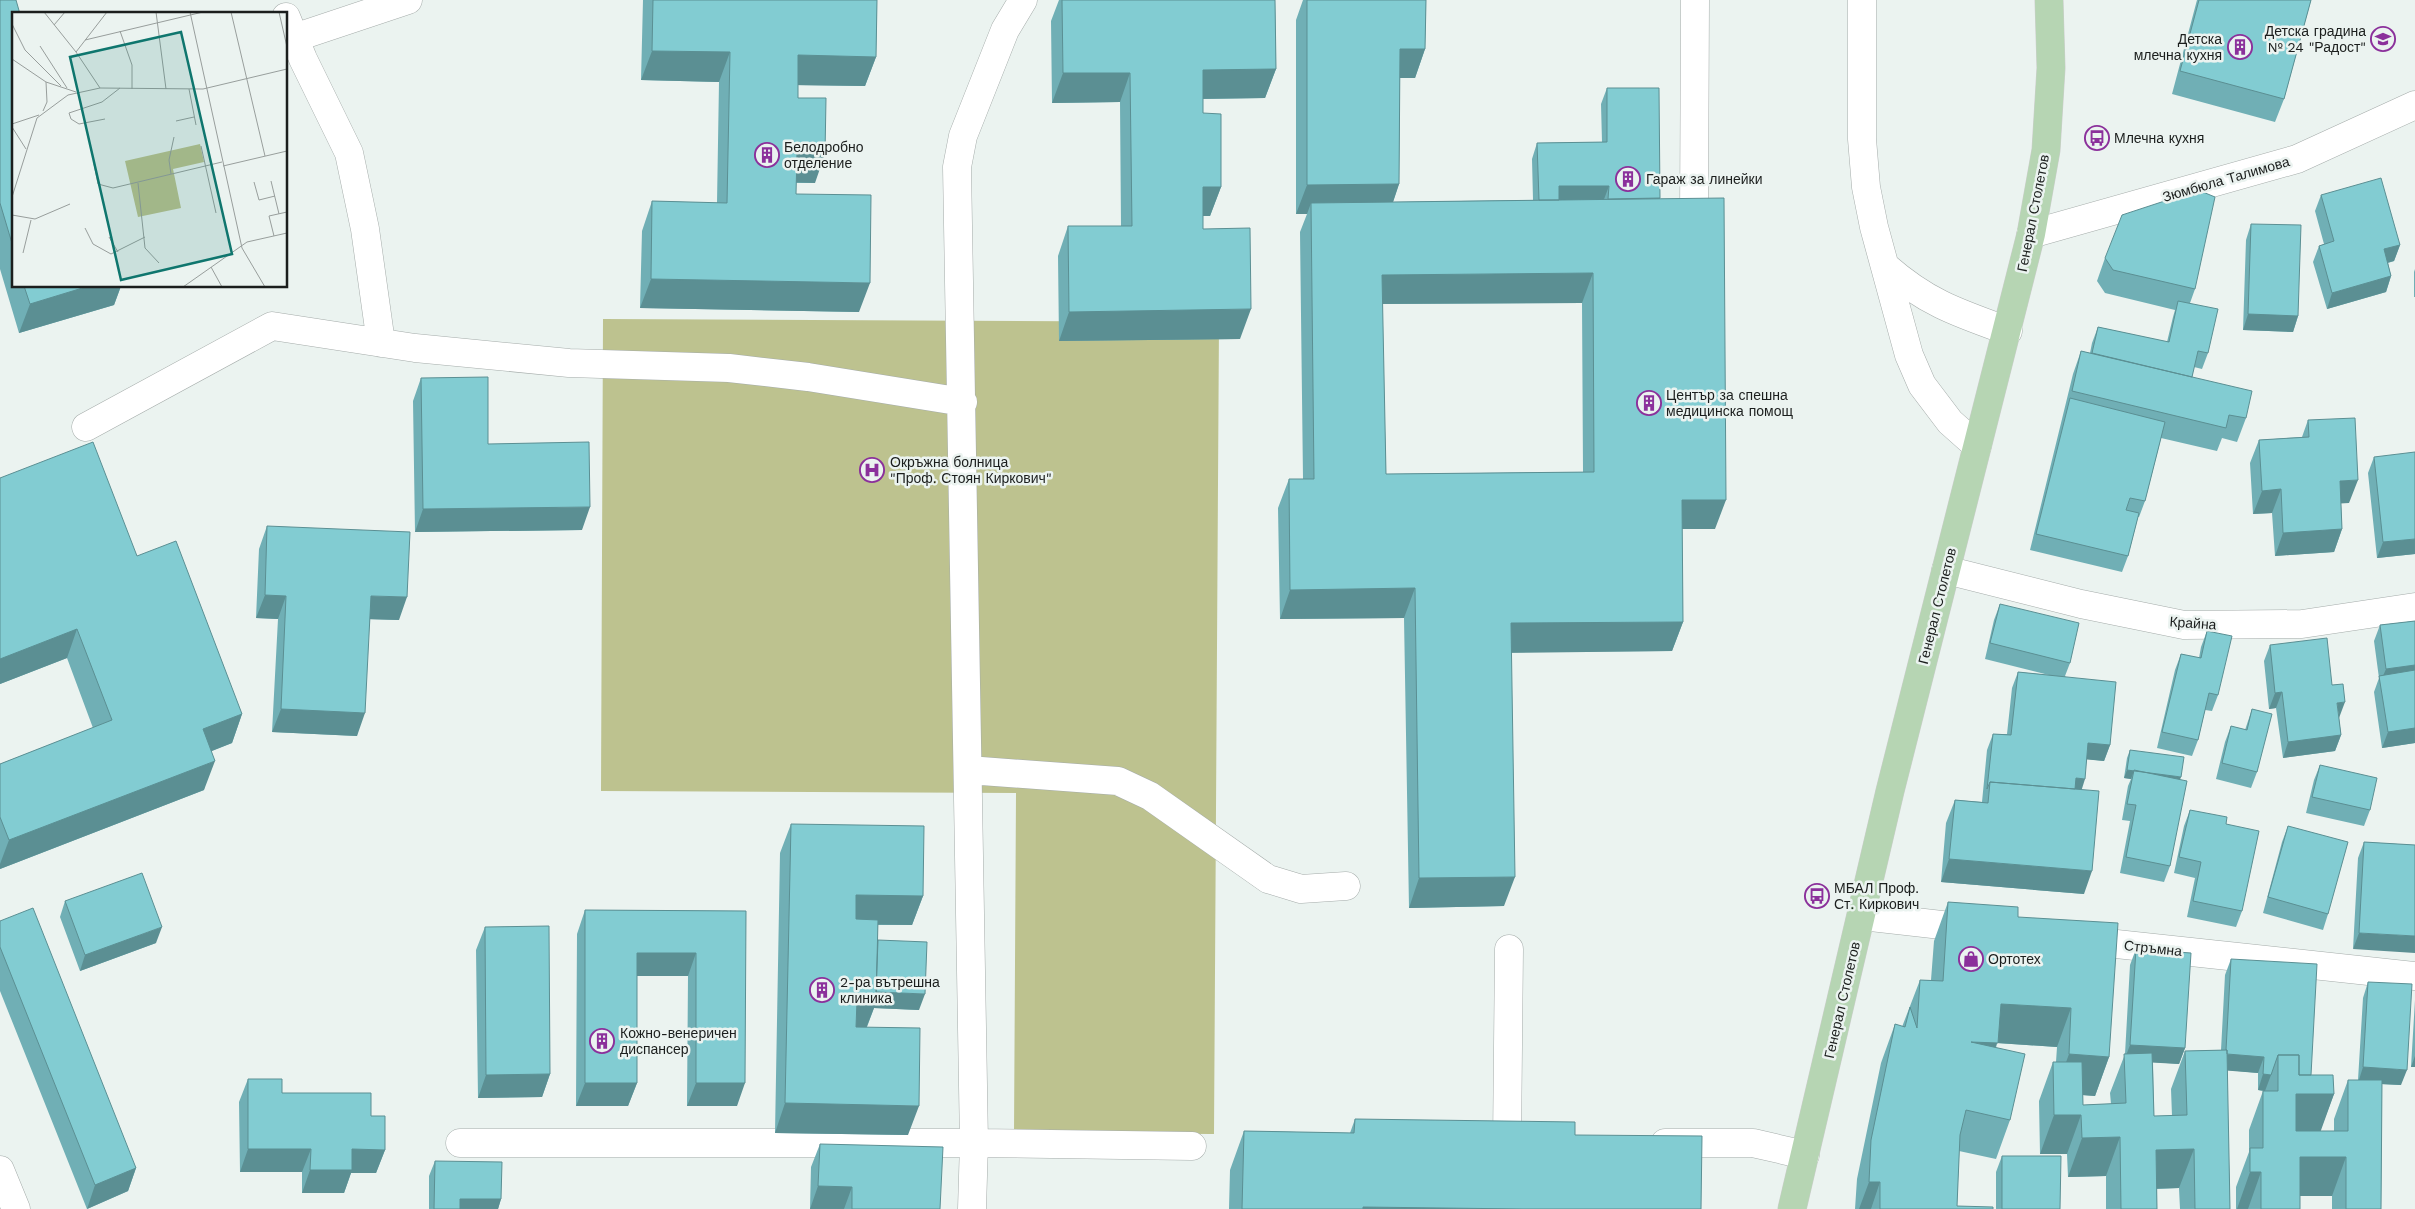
<svg xmlns="http://www.w3.org/2000/svg" width="2415" height="1209" font-family="'Work Sans',sans-serif">
  <style>
    .green { fill: #bdc28f }
    .lines { fill: none; stroke-linecap: round; stroke-linejoin: round }
    .minor-casing { stroke: #a5acaa; stroke-width: 29 }
    .major-casing { stroke: #cdcecd; stroke-width: 29 }
    .minor { stroke: #fff; stroke-width: 28 }
    .major { stroke: #b6d5b3; stroke-width: 28 }
    .wall { fill: #70afb5; fill-rule: evenodd }
    .shaded-wall { fill: #5b8f93 }
    .building { fill: #82ccd2; stroke: #5b8f93; fill-rule: evenodd }
    .labels { text-anchor: middle; dominant-baseline: central; stroke-width: 5; stroke-linejoin: round; paint-order: stroke }
    .poi-label { font-size: 14px; fill: #1b1e1d; stroke: #ebf3f0; text-anchor: start }
    .street-label { font-size: 14px; fill: #1b1e1d; stroke: #ebf3f0 }
    .inset-road { fill: none; stroke: #989e9c; stroke-width: 1 }
    .view { fill: #0f766e; fill-opacity: 0.15; stroke: #0f766e; stroke-width: 2.5 }
    .inset-edge { fill: none; stroke: #1b1e1d; stroke-width: 2.5 }
  </style>
  <rect width="100%" height="100%" fill="#ebf3f0"/>
  <!-- green -->
  <path class="green" d="M603 319 1219 322 1214 1134 1014 1133 1016 793 601 791Z"/>
  <g class="lines">
    <defs>
      <path id="minor" d="M1862 0V139L1866 187 1874 227 1909 355 1922 385 1950 422 1977 446
        M286 17 303 59 349 153 365 229 381 343
        M294 38 408 0
        M1694 220 1695 0
        M2031 234 2297 159 2415 105
        M1886 267C1927 303 1958 313 2008 331
        M86 427 272 326 415 348 569 363 729 368 808 377 963 402
        M1946 570 2081 604 2184 625 2302 624 2415 607
        M968 770 1118 781 1150 796 1268 879 1301 889 1346 886
        M1862 916 1977 929
        M2079 940 2415 976
        M460 1143H974L1192 1146
        M1507 1143 1509 949
        M1665 1143H1753L1805 1155
        M0 1170 16 1209
        M972 1209 974 1143 957 167 963 136 1005 30 1023 0"/>
      <path id="major" d="M1792 1209 1890 791 2031 234 2046 150 2051 68 2049 0"/>
    </defs>
    <!-- minor casing -->
    <use href="#minor" class="minor-casing"/>
    <!-- major casing -->
    <use href="#major" class="major-casing"/>
    <!-- minor -->
    <use href="#minor" class="minor"/>
    <!-- major -->
    <use href="#major" class="major"/>
  </g>
  <!-- wall -->
  <path class="wall" d="M0 0 14 14V286H121L114 305 19 333 0 269Z
    M643 0H877L876 57 865 86 798 85V98L815 183H796V194L859 312 640 308 642 231 652 201 717 203 719 82 641 80Z
    M1059 0H1275L1276 69 1265 98 1203 99V113L1221 187 1210 216H1203V229L1240 339 1059 341 1058 256 1068 226H1121L1120 102 1052 103 1051 21Z
    M1303 0H1426L1425 49 1415 78H1400L1399 184 1393 202 1533 200 1532 159 1537 143 1602 142 1601 104 1607 88 1660 198 1715 529H1682L1683 622 1672 651 1511 652 1504 906 1409 908 1404 618 1280 619 1278 508 1289 479H1303L1300 232 1307 214H1296V20ZM1582 303 1583 472 1386 474 1382 304Z
    M2197 0H2311L2284 99 2275 122 2172 94Z
    M2321 195 2400 245 2394 261 2388 263 2391 276 2386 292 2327 309 2313 262 2319 246 2324 244 2315 211Z
    M2251 224 2298 316 2293 332 2243 330 2246 240Z
    M2105 258 2195 289 2190 303 2208 353 2202 369 2194 367 2192 377 2246 418 2237 442 2222 438 2217 451 2161 438 2145 501 2139 517H2138L2128 556 2122 572 2030 550 2073 374 2081 351 2090 353 2092 343 2098 327 2167 342 2173 317 2175 310 2105 293 2097 281Z
    M2415 269V297H2414V272Z
    M421 378 488 444 582 530 415 532 413 401Z
    M2308 420 2349 503H2341L2342 529 2334 552 2275 556 2272 513 2253 514 2250 463 2259 440 2302 437Z
    M2374 457 2415 554 2377 558 2368 473Z
    M0 478 137 556 242 714 232 743 211 751 204 790 0 869V764L93 728 67 658 0 684Z
    M267 526 399 620 370 619 357 736 272 732 278 619 256 618 259 549Z
    M2000 604 2070 663 2065 676 2110 745 2104 761 2087 759 2081 790 2084 894 1941 882 1946 823 1955 800 1982 802 1987 750 1993 734H2007L2012 688 2018 672 2049 675 1985 659 1994 620Z
    M2415 621V743L2382 748 2374 692 2379 678 2374 641 2380 625Z
    M2207 631 2218 695 2212 711 2205 710 2198 740 2192 756 2157 748 2175 670 2181 654 2199 658 2201 647Z
    M2270 645 2332 685 2339 718 2341 735 2335 751 2283 758 2276 708 2269 709 2264 661Z
    M2252 709 2257 772 2251 788 2216 779 2225 742 2231 726 2245 730Z
    M2130 750 2180 779 2170 866 2164 882 2120 873 2130 821 2122 820 2128 786 2131 779 2124 778 2127 758Z
    M2320 765 2370 810 2364 826 2306 813 2314 780Z
    M2190 810 2242 911 2236 927 2187 917 2195 878 2174 873 2184 826Z
    M791 824 923 896 912 925H878L877 942 919 1010 874 1008 867 1027 908 1135 775 1133 780 853Z
    M2288 826 2328 914 2323 930 2263 913 2282 842Z
    M2364 842 2415 845 2353 949 2358 858Z
    M65 901 156 943 80 971 60 917Z
    M1948 902 2018 917 2109 1057 2095 1096 2083 1095V1105L2111 1104 2110 1093 2125 1054 2130 965 2136 949 2185 1048 2179 1064 2153 1062 2154 1116H2172L2171 1089 2185 1051 2221 1050 2225 975 2231 959 2311 1075 2334 1094 2320 1131H2334V1119L2348 1080H2358L2363 998 2368 982 2401 1085 2382 1084 2381 1209H2332V1196H2300V1209H2236V1187L2249 1152V1130L2263 1091H2264L2258 1090V1073L2227 1070 2230 1209H2180L2179 1188 2157 1189V1209H2106V1176L2068 1177 2067 1154H2040L2039 1101 2053 1062H2056L2057 1047 1997 1043 1996 1048 2010 1120 1996 1159 1959 1151 1957 1206 1993 1209H1855L1857 1179 1881 1063 1895 1024 1902 1027 1920 980H1931L1934 941Z
    M585 910 746 911 737 1106H687L688 976H637V1083L628 1106H576L577 934Z
    M0 921 136 1168 128 1191 87 1209 0 991Z
    M485 927 550 1074 542 1097 478 1098 476 950Z
    M2415 1000V1067H2411Z
    M248 1079 282 1093 371 1116 385 1150 376 1173H351L344 1193H302V1172H240L239 1102Z
    M1355 1119 1575 1135 1701 1209H1229L1230 1170 1244 1131 1350 1133Z
    M820 1144 940 1209H810L811 1167Z
    M2002 1156 2060 1209H1996V1172Z
    M435 1161 501 1199 498 1209H429V1176Z"/>
  <!-- shaded-wall -->
  <path class="shaded-wall" d="M1400 49H1425L1415 78H1389Z
    M652 51 730 52 719 82 641 80Z
    M798 55 876 57 865 86 788 85Z
    M1276 69 1265 98 1192 99 1203 70Z
    M1063 73H1130L1120 102 1052 103Z
    M797 153 825 154 815 183 786 182Z
    M1399 184 1389 214 1311 203 1307 214H1296L1307 185Z
    M1559 186H1609L1603 202 1539 200Z
    M1203 187H1221L1210 216H1192Z
    M2400 245 2394 261 2378 265 2384 249Z
    M1593 273 1582 303 1371 304 1382 275Z
    M2391 276 2386 292 2327 309 2332 293Z
    M651 279 870 283 859 312 640 308Z
    M89 286H121L114 305 19 333 30 304Z
    M1251 309 1240 339 1059 341 1069 312Z
    M2248 314 2298 316 2293 332 2243 330Z
    M2358 480 2349 503 2331 504 2340 481Z
    M2281 489 2272 513 2253 514 2262 491Z
    M1682 500H1726L1715 529H1671Z
    M590 507 582 530 415 532 423 509Z
    M2342 529 2334 552 2275 556 2283 533Z
    M2415 539V554L2377 558 2383 542Z
    M1415 588 1404 618 1280 619 1290 590Z
    M265 595 286 596 278 619 256 618Z
    M371 596 407 597 399 620 362 619Z
    M1683 622 1672 651 1500 653 1511 623Z
    M77 629 67 658 0 684V659Z
    M2415 665V680L2380 683 2386 669Z
    M2282 692 2276 708 2269 709 2275 693Z
    M2345 702 2339 718 2337 703Z
    M281 709 365 713 357 736 272 732Z
    M242 714 232 743 192 759 203 729Z
    M2415 728V743L2382 748 2388 732Z
    M2341 735 2335 751 2283 758 2288 742Z
    M2088 743 2110 745 2104 761 2082 759Z
    M215 761 204 790 0 869V864L9 840Z
    M2127 770 2134 771 2131 779 2124 778Z
    M2134 771 2181 777 2178 785Z
    M2076 778 2085 779 2080 795 2070 794Z
    M1949 859 2092 871 2084 894 1941 882Z
    M1515 877 1504 906 1409 908 1419 878Z
    M856 895 923 896 912 925 846 924Z
    M162 927 156 943 80 971 85 955Z
    M2359 933 2415 936V953L2353 949Z
    M637 953H696L688 976H628Z
    M876 992 925 994 919 1010 874 1008 865 1031 846 1030 857 1001Z
    M2001 1004 2071 1008 2057 1047 1997 1043 1983 1082 1971 1042Z
    M2130 1045 2185 1048 2179 1064 2124 1061Z
    M2069 1054 2109 1057 2095 1096 2055 1093Z
    M2226 1054 2264 1057 2258 1073 2220 1070Z
    M2415 1056V1067H2411Z
    M2363 1067 2407 1070 2401 1085 2358 1083Z
    M550 1074 542 1097 478 1098 486 1075Z
    M2263 1074 2271 1075 2265 1091 2258 1090Z
    M585 1083H637L628 1106H576Z
    M696 1083H745L737 1106H687Z
    M2296 1094H2334L2320 1133H2282Z
    M785 1103 919 1106 908 1135 775 1133Z
    M2054 1115H2081L2067 1154H2040Z
    M2120 1137 2106 1176 2068 1177 2082 1138Z
    M248 1149H311L302 1172H240Z
    M352 1149 385 1150 376 1173H351L344 1193H302L310 1170Z
    M2194 1149 2179 1188 2142 1189 2156 1150Z
    M2300 1157H2346L2332 1196H2286Z
    M136 1168 128 1191 87 1209 95 1185Z
    M2250 1172H2261L2248 1209H2237Z
    M1869 1182H1880L1871 1209H1859Z
    M818 1186 852 1187 844 1209H810Z
    M460 1199H501L498 1209H456Z
    M1363 1207 1523 1209H1362Z"/>
  <!-- building -->
  <path class="building" d="M0 0H16L20 14H14V250L0 203Z
    M653 0H877L876 57 798 55V98H826L825 154 797 153 796 194 871 195 870 283 651 279 652 201 727 203 730 52 652 51Z
    M1062 0H1275L1276 69 1203 70V113L1221 114V187H1203V229L1250 228 1251 309 1069 312 1068 226H1132L1130 73H1063Z
    M1307 0H1426L1425 49H1400L1399 184 1307 185Z
    M2199 0H2311L2284 99 2180 71Z
    M1607 88H1659L1660 198 1608 199 1609 186H1559V200H1539L1537 143 1607 142Z
    M2381 178 2400 245 2384 249 2391 276 2332 293 2319 246 2334 241 2321 195Z
    M2198 190 2215 197 2195 289 2113 270 2105 258 2122 215Z
    M1724 198 1726 500H1682L1683 622 1511 623 1515 877 1419 878 1415 588 1290 590 1289 479H1314L1311 203ZM1593 273 1594 472 1386 474 1382 275Z
    M2251 224 2301 225 2298 316 2248 314Z
    M24 286H89L30 304Z
    M2178 301 2218 309 2208 353 2198 351 2192 377 2092 353 2098 327 2169 342Z
    M2081 351 2252 391 2246 418 2229 415 2226 428 2072 391Z
    M488 377V444L589 442 590 507 423 509 421 378Z
    M2070 398 2165 422 2145 501 2130 498 2126 510 2139 513 2128 556 2036 534Z
    M2355 418 2358 480 2340 481 2342 529 2283 533 2281 489 2262 491 2259 440 2309 437 2308 420Z
    M93 442 137 556 176 541 242 714 203 729 215 761 9 840 0 817V764L112 720 77 629 0 659V478Z
    M2415 452V539L2383 542 2374 457Z
    M267 526 410 532 407 597 371 596 365 713 281 709 286 596 265 595Z
    M2000 604 2079 623 2070 663 1990 643Z
    M2415 621V665L2386 669 2380 625Z
    M2207 631 2232 636 2218 695 2209 693 2198 740 2162 732 2181 654 2201 658Z
    M2327 638 2332 685 2343 684 2345 702 2337 703 2341 735 2288 742 2282 692 2275 693 2270 645Z
    M2415 670V728L2388 732 2379 676Z
    M2018 672 2116 682 2110 745 2088 743 2085 779 2076 778 2075 789 1990 782 1987 789 1993 734 2011 735Z
    M2252 709 2272 714 2257 772 2222 763 2231 726 2247 730Z
    M2130 750 2184 757 2181 777 2127 770Z
    M2320 765 2377 778 2370 810 2312 797Z
    M2134 770 2187 781 2170 866 2126 857 2136 805 2127 804Z
    M1990 782 2099 791 2092 871 1949 859 1955 800 1988 803Z
    M2190 810 2227 817 2226 824 2259 831 2242 911 2193 901 2201 862 2179 857Z
    M791 824 924 826 923 896 856 895V919L878 920 876 1001H857L856 1027 920 1028 919 1106 785 1103Z
    M2288 826 2348 842 2328 914 2268 897Z
    M2364 842 2415 845V936L2359 933Z
    M142 873 162 927 85 955 65 901Z
    M1948 902 2018 907V917L2118 923 2109 1057 2069 1054 2071 1008 2001 1004 1998 1043 1971 1042 2025 1054 2010 1120 1966 1110 1960 1135 1957 1206 1993 1207V1209H1880V1182H1869L1871 1140 1895 1024 1905 1027 1910 1007 1917 1028 1920 980 1943 981Z
    M33 908 136 1168 95 1185 0 947V921Z
    M585 910 746 911 745 1083H696V953H637V1083H585Z
    M549 926 550 1074 486 1075 485 927Z
    M878 940 927 942 925 994 876 992Z
    M2136 949 2191 953 2185 1048 2130 1045Z
    M2231 959 2317 964 2311 1075H2299V1055H2278L2271 1075 2263 1074 2264 1057 2227 1054V1050H2226Z
    M2368 982 2412 984 2407 1070 2363 1067Z
    M2227 1050 2230 1209H2195L2194 1149 2156 1150 2157 1209H2121L2120 1137 2082 1138 2081 1115H2054L2053 1062H2082L2083 1105 2126 1103 2124 1054 2152 1053 2154 1116 2187 1115 2185 1051Z
    M2278 1055H2299V1075H2333L2334 1094H2296V1131H2348V1080H2382L2381 1209H2346V1157H2300V1209H2261V1172H2250V1148H2263V1091H2278Z
    M248 1079H282V1093H371V1116H385V1150L352 1149V1170H310L311 1149H248Z
    M1355 1119 1575 1122V1135L1702 1136 1701 1209H1523L1363 1207V1209H1242L1244 1131 1354 1133Z
    M820 1144 943 1147 940 1209H852V1187L818 1186Z
    M2002 1156H2061L2060 1209H2002Z
    M435 1161 502 1162 501 1199H460V1209H434Z"/>
  <!-- icons -->
  <defs>
    <symbol id="school-ring" viewBox="-11 -11 22 22"><circle r="9.5" fill="#ebf3f0" stroke="#8b309b" stroke-width="1.5"/><path d="M0-5L7-2L0 1L-7-2ZM-4 1L0 2.5L4 1V4Q0 6-4 4Z" fill="#8b309b"/></symbol>
    <symbol id="building-ring" viewBox="-11 -11 22 22"><circle r="9.5" fill="#ebf3f0" stroke="#8b309b" stroke-width="1.5"/><path d="M-4-6H4V6H1V3H-1V6H-4ZM-2.5-4.3h1.7v1.8h-1.7ZM.8-4.3h1.7v1.8H.8ZM-2.5-1h1.7V.8h-1.7ZM.8-1h1.7V.8H.8Z" fill="#8b309b"/></symbol>
    <symbol id="bus-ring" viewBox="-11 -11 22 22"><circle r="9.5" fill="#ebf3f0" stroke="#8b309b" stroke-width="1.5"/><path d="M-5-6H5V4H4V6H2V4H-2V6H-4V4H-5ZM-3.5-4V0h7V-4ZM-3.5 1.2v1.5H-2V1.2ZM2 1.2v1.5H3.5V1.2Z" fill="#8b309b"/></symbol>
    <symbol id="hospital-ring" viewBox="-11 -11 22 22"><circle r="9.5" fill="#ebf3f0" stroke="#8b309b" stroke-width="1.5"/><path d="M-5-5h3v3.5h4V-5h3V5h-3V1.5h-4V5h-3Z" fill="#8b309b"/></symbol>
    <symbol id="shop-ring" viewBox="-11 -11 22 22"><circle r="9.5" fill="#ebf3f0" stroke="#8b309b" stroke-width="1.5"/><path d="M-5-2.5h2.3a2.7 3.5 0 0 1 5.4 0H5L5.5 6h-11ZM-1.5-2.5h3a1.5 2.3 0 0 0-3 0Z" fill="#8b309b"/></symbol>
  </defs>
  <g fill-rule="evenodd">
    <use href="#school-ring" x="2369" y="25" width="28" height="28"/>
    <use href="#building-ring" x="2226" y="33" width="28" height="28"/>
    <use href="#bus-ring" x="2083" y="124" width="28" height="28"/>
    <use href="#building-ring" x="753" y="141" width="28" height="28"/>
    <use href="#building-ring" x="1614" y="165" width="28" height="28"/>
    <use href="#building-ring" x="1635" y="389" width="28" height="28"/>
    <use href="#hospital-ring" x="858" y="456" width="28" height="28"/>
    <use href="#bus-ring" x="1803" y="882" width="28" height="28"/>
    <use href="#shop-ring" x="1957" y="945" width="28" height="28"/>
    <use href="#building-ring" x="808" y="976" width="28" height="28"/>
    <use href="#building-ring" x="588" y="1027" width="28" height="28"/>
  </g>
  <g class="labels">
    <!-- poi labels -->
    <g class="poi-label">
      <text x="2366" y="31" text-anchor="end">Детска градина<tspan x="2366" dy="16">№ 24 "Радост"</tspan></text>
      <text x="2222" y="39" text-anchor="end">Детска<tspan x="2222" dy="16">млечна кухня</tspan></text>
      <text x="2114" y="138">Млечна кухня</text>
      <text x="784" y="147">Белодробно<tspan x="784" dy="16">отделение</tspan></text>
      <text x="1646" y="179">Гараж за линейки</text>
      <text x="1666" y="395">Център за спешна<tspan x="1666" dy="16">медицинска помощ</tspan></text>
      <text x="890" y="462">Окръжна болница<tspan x="890" dy="16">"Проф. Стоян Киркович"</tspan></text>
      <text x="1834" y="888">МБАЛ Проф.<tspan x="1834" dy="16">Ст. Киркович</tspan></text>
      <text x="1988" y="959">Ортотех</text>
      <text x="840" y="982">2-ра вътрешна<tspan x="840" dy="16">клиника</tspan></text>
      <text x="620" y="1033">Кожно-венеричен<tspan x="620" dy="16">диспансер</tspan></text>
    </g>
    <!-- street labels -->
    <g class="street-label">
      <text transform="translate(2226 179) rotate(-16)">Зюмбюла Талимова</text>
      <text transform="translate(2033 213) rotate(-79)">Генерал Столетов</text>
      <text transform="translate(1937 606) rotate(-76)">Генерал Столетов</text>
      <text transform="translate(2193 623) rotate(4)">Крайна</text>
      <text transform="translate(2153 948) rotate(6)">Стръмна</text>
      <text transform="translate(1842 1000) rotate(-77)">Генерал Столетов</text>
    </g>
  </g>
  <!-- overview -->
  <g transform="translate(12 12)">
    <rect width="275" height="275" fill="#ebf3f0"/>
    <path d="M188 132 192 150 161 157 169 196 126 205 113 149Z" fill="#bdc28f"/>
    <path class="inset-road" d="M32 0 64 40M144 0 154 77M178 0 230 236 253 275M219 0 253 144M267 0 275 35M0 12 13 38 49 74M42 13 53 0M108 19 120 53V77M73 28 191 0M28 34 55 76M0 47 34 70 64 80M88 76 64 40 95 0M177 77 184 113M31 99 35 90 34 70M93 107 67 112 59 107 57 101 90 90 108 76M164 109 182 105M0 112 27 103M0 115 14 137M189 134 204 201M82 152 86 172 101 176 210 150M211 154 275 139M159 162 157 148 162 125M259 169 267 202M242 170 247 188 263 184M126 171 133 236 147 251M0 185 25 106 56 83 88 76 191 77 275 57M0 203 23 207 58 192M73 216 81 232 99 242 133 225M262 224 257 204 275 200M97 225 106 240M11 241 19 208M199 255 210 275M171 275 235 230 275 221"/>
    <path class="view" d="M169 20 220 242 109 268 58 45Z"/>
    <rect width="275" height="275" class="inset-edge"/>
  </g>
</svg>
